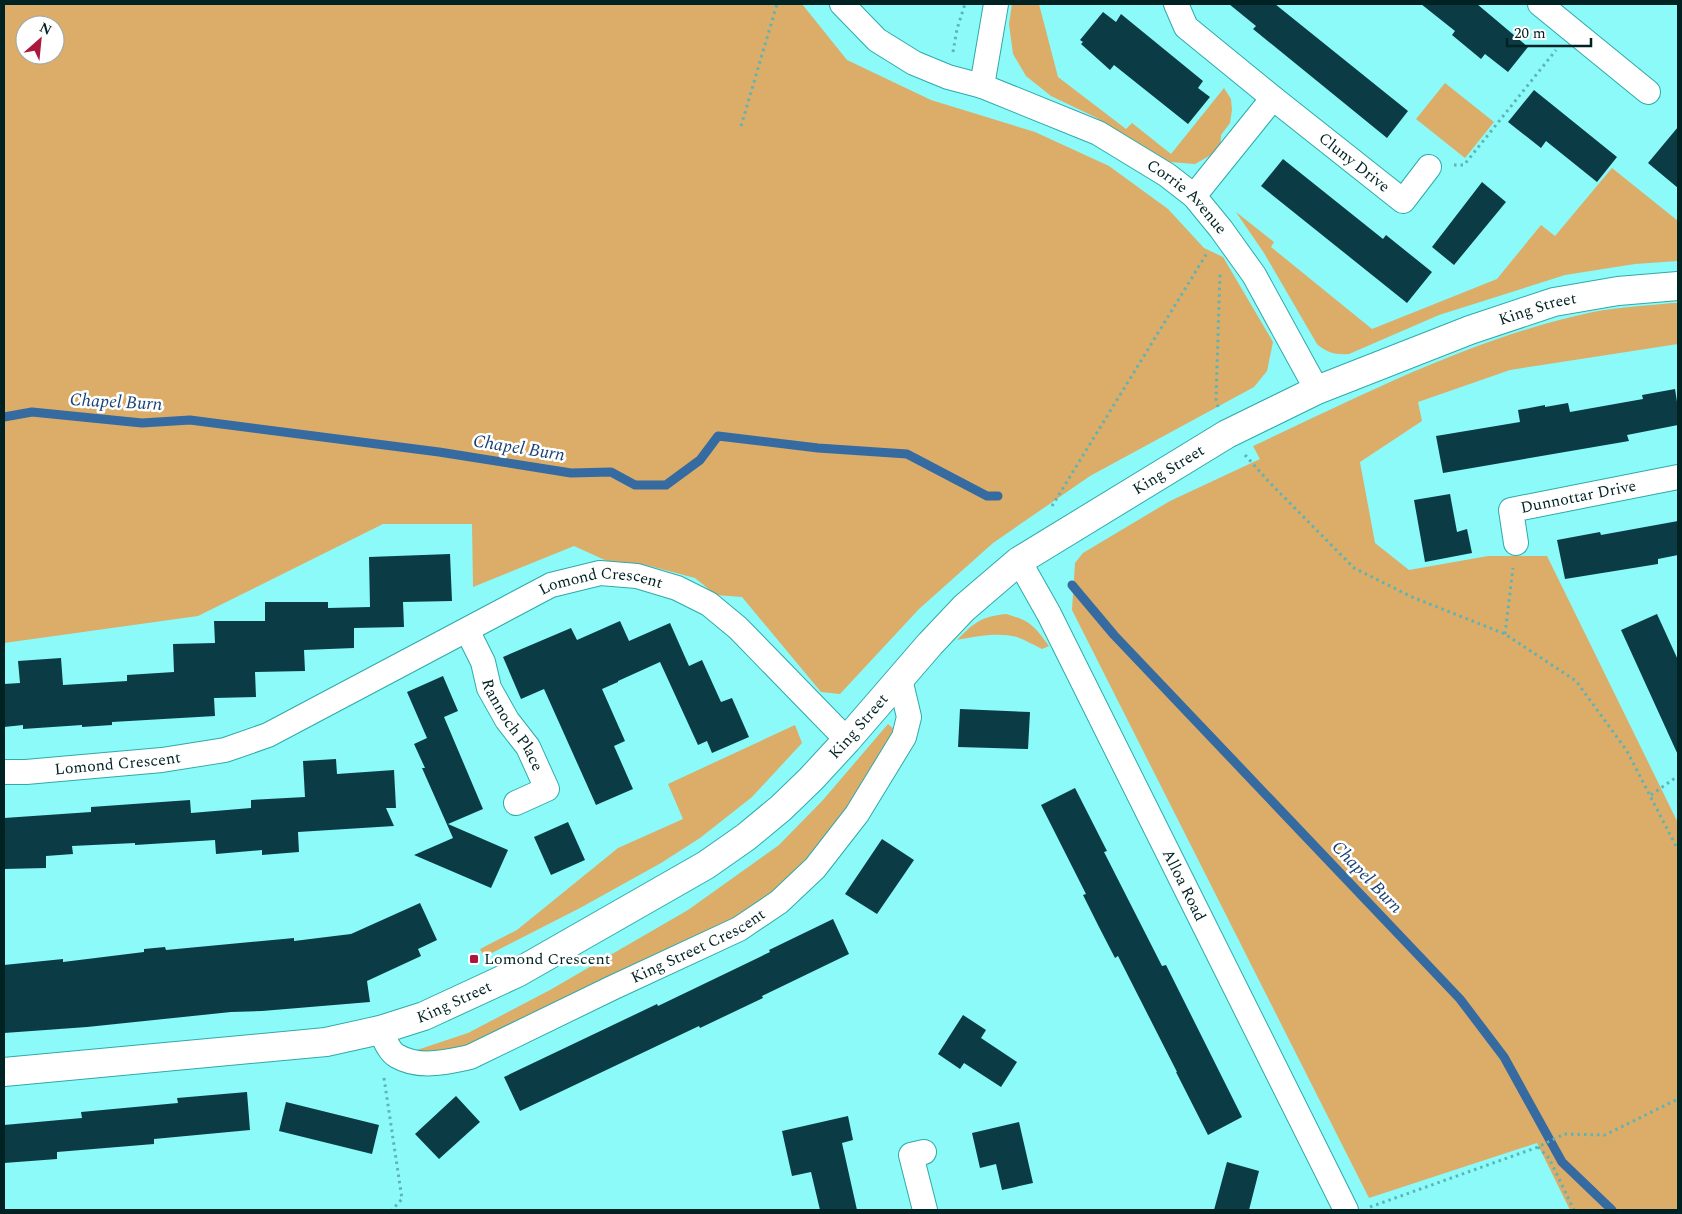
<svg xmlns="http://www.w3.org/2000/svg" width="1682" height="1214" font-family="Spectral,serif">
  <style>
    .green { fill: #dcac69; fill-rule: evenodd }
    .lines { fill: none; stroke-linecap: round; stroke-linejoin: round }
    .stream { stroke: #356ba0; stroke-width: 9 }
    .building { fill: #0b3c46 }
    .street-casing { stroke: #31a9a9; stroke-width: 26 }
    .secondary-casing { stroke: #31a9a9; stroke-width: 30 }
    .path { stroke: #5eb4b4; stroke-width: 3; stroke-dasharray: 2.5 4; stroke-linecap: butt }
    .street { stroke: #fff; stroke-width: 24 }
    .secondary { stroke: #fff; stroke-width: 28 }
    .poi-dot { fill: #ac173d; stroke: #fff; stroke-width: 2 }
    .labels { text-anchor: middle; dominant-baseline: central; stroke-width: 5; stroke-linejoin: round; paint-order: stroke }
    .street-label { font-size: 16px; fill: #022; stroke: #fff }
    .poi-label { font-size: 16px; fill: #022; stroke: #fff; text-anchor: start }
    .water-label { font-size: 18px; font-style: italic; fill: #184274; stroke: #fff }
  </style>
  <rect width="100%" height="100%" fill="#8bfaf9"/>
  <!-- green -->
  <path class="green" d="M4 4H802L847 60 931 100 1035 132 1109 166 1168 209 1204 248 1223 257 1273 342 1267 371 1254 387 1090 476 993 543 919 609 840 694 821 692 742 597 716 595 695 578 646 565 607 561 574 546 473 587 472 524H383L198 616 4 643ZM25 25H55V55H25Z
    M1012 4H1039L1058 77 1126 129 1132 123 1171 154 1224 88 1231 99 1232 110 1230 123 1221 135 1220 150 1195 164 1170 162 1095 117 1051 96 1026 76 1013 54 1009 24Z
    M1445 83 1494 122 1465 158 1416 119Z
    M1612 168 1678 221V261L1635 264 1565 275 1439 315 1349 354C1336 355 1327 353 1317 344L1264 253 1236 212 1274 242 1271 247 1372 329 1497 279 1541 225 1555 236Z
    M1672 303H1678V344L1510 370 1418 402 1422 421 1360 462 1375 543 1409 570 1488 556H1547L1678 823V1210H1570L1537 1143 1369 1198 1072 610 1075 563 1083 553 1170 501 1260 459 1253 446C1363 395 1474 337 1593 312 1619 307 1646 306 1672 303Z
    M1006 614C1031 621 1034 626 1049 646L1042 649C1034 645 1025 640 1017 637 998 632 976 636 957 640 975 622 980 617 1006 614Z
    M888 724 896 731 835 831 768 902 489 1039C470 1045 436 1060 417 1050L468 1033 550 990 688 910 779 845 823 800Z
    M795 725 802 743 752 797 700 838 661 863 580 908 484 957 480 949 517 930 618 848 683 819 668 784Z"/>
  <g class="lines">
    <!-- stream -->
    <path class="stream" d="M4 417 32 412 142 423 190 420 439 452 571 473 611 472 635 485H666L700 460 718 436 818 448 907 454 987 496H998
      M1072 585 1114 635 1460 999 1504 1057 1562 1162 1612 1210"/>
  </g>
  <!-- building -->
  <path class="building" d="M1229 4H1275L1408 111 1387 138 1253 29 1256 26Z
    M1421 4H1477L1528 47 1508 72 1485 54 1481 59 1452 35 1455 31Z
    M1103 12 1116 22 1121 14 1203 81 1198 88 1210 97 1188 124 1114 65 1110 70 1081 44 1083 42 1080 40Z
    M1534 90 1617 157 1597 182 1546 141 1541 148 1508 122Z
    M1678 127V188L1648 163Z
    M1283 159 1383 239 1386 235 1432 272 1407 303 1261 186Z
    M1482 182 1506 202 1454 265 1432 247Z
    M1675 389 1678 408V425L1627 435 1629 441 1443 473 1436 436 1520 422 1518 410 1545 405V407L1568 403 1570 412 1643 399 1642 395Z
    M1450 494 1457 532 1467 529 1472 553 1425 562 1414 500Z
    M1678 521V555L1658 559V564L1565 579 1557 540 1600 532 1601 535Z
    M450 554 452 601 403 602 404 627 354 628V648L304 650 305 671 255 672 256 697 214 698 215 716 112 722V725L82 727V725L23 729V725L4 727V684L20 683 18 661 61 658 63 685 127 681V675L174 672 173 644 215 643 214 621H265V602H328V608L370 607 369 557Z
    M1657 614 1678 660V755L1621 630Z
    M620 621 629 641 670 623 689 666 702 660 721 702 732 698 749 737 712 753 707 741 698 745 660 662 618 681V682L602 689 625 741 614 746 633 789 596 805 544 689 521 699 503 657 571 628 577 640Z
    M443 676 458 711 444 717 483 809 448 824 508 850 491 888 414 855 453 838 422 768H425L414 744 427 738 407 692Z
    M960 709 1030 712 1028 749 958 747Z
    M336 759 337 774 394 770 396 808H386L394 826 298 832 299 852 262 855V850L216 854 215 840 135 845V843L72 846 73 854 46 856V868L4 869V818L91 812V807L190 800 191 813 251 808V800L305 797 303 761Z
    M1075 788 1107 851 1104 852 1162 966 1166 965 1242 1117 1208 1135 1176 1072H1177L1118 956 1115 958 1099 927 1083 895 1086 894 1041 805Z
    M568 822 585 860 551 875 534 837Z
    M882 839 914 860 877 914 845 894Z
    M420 903 437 940 418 949 421 956 367 981 370 1002 262 1011 231 1012 87 1027 4 1033V965L63 959V962L144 952V949L165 947 166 950 294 938V941L351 934Z
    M833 919 849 954 762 996 763 998 700 1028 699 1026 520 1111 504 1077 657 1004 658 1006 770 952 769 950Z
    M963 1015 986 1030 981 1038 1017 1062 1001 1087 964 1063 960 1069 938 1054Z
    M247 1092 250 1130 154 1139V1144L57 1152V1159L4 1163V1125L82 1118 81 1112 178 1103 177 1098Z
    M456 1096 480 1122 439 1159 415 1134Z
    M286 1102 379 1125 372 1154 279 1131Z
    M848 1116 853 1140 842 1143 857 1210H820L811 1172 792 1176 782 1131Z
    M1019 1122 1033 1183 1002 1190 996 1164 980 1168 972 1133Z
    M1227 1162 1259 1171 1249 1210H1214Z"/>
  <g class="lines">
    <defs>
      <g id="street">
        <path id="s1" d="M842 4 877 40 914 63 948 77 982 86 1098 133 1167 175 1194 196 1221 229 1254 275 1317 390"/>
        <path id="s2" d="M1176 4 1186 27 1273 98 1403 201 1429 167"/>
        <path d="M1540 4 1648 92"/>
        <path d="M982 86 996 4"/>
        <path d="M1194 196 1273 98"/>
        <path id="s3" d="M1516 543 1511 510 1678 477"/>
        <path id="s4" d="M1019 561 1049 614 1346 1210"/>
        <path id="s5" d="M467 630 483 662 489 688 507 720 528 747 547 789 516 803"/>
        <path id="s6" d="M4 772H26L162 760 225 750 268 735 551 585 600 573 637 576 677 588 709 604 738 628 847 740"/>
        <path id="s7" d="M380 1030C384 1038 389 1052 397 1056 419 1069 447 1062 470 1057L612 988 739 929 779 902 815 868 857 814 904 737 909 717 900 679"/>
        <path d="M924 1152 911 1155 925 1210"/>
      </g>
      <g id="secondary">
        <path id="s8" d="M4 1072 326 1042 380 1030 424 1016 517 973 706 865 746 837 781 808 811 779 847 740 930 644 964 608 1019 561 1227 434 1317 390 1470 330 1554 302 1618 291 1678 286"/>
      </g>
    </defs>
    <!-- street casing -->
    <use href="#street" class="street-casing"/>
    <!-- secondary casing -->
    <use href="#secondary" class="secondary-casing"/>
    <!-- path -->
    <path class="path" d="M953 52 957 29 965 4
      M741 126 777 4
      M1454 165H1464L1556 50
      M1218 407 1216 399 1220 274
      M1245 455 1271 484 1354 568 1412 597 1505 634 1576 681 1627 751 1678 850
      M1052 506 1207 253
      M1505 634 1513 568
      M1651 795 1678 776
      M384 1078 402 1199 392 1210
      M1538 1147 1549 1158 1574 1210
      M1370 1207 1538 1147 1564 1134 1605 1135 1678 1099"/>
    <!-- street -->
    <use href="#street" class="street"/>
    <!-- secondary -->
    <use href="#secondary" class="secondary"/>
  </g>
  <!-- markers -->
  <rect class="poi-dot" x="469" y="954" width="10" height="10" rx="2.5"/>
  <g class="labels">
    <!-- street labels -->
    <g class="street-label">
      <text stroke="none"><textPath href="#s2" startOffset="241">Cluny Drive</textPath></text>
      <text stroke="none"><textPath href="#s1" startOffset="401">Corrie Avenue</textPath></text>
      <text stroke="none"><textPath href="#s8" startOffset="1762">King Street</textPath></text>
      <text stroke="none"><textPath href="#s8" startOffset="1358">King Street</textPath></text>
      <text stroke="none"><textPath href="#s3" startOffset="102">Dunnottar Drive</textPath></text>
      <text stroke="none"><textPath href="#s6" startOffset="639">Lomond Crescent</textPath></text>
      <text stroke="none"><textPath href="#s5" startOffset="106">Rannoch Place</textPath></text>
      <text stroke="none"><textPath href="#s8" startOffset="952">King Street</textPath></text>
      <text stroke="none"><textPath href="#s6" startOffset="114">Lomond Crescent</textPath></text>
      <text stroke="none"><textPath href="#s4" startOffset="364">Alloa Road</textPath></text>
      <text stroke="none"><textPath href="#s7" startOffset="360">King Street Crescent</textPath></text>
      <text stroke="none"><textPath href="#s8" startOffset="458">King Street</textPath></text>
    </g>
    <!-- poi labels -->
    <g class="poi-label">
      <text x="484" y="959">Lomond Crescent</text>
    </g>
    <!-- water labels -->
    <g class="water-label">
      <text transform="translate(116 402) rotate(3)">Chapel Burn</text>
      <text transform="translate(519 448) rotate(9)">Chapel Burn</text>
      <text transform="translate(1367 877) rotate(46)">Chapel Burn</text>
    </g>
  </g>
  <!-- border -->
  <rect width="1682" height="1214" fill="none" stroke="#002222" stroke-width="10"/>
  <!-- north arrow -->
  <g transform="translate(40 40) rotate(27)"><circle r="24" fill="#ffffff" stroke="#99a7a7"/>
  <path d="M0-4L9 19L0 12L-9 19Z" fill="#ac173d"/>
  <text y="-8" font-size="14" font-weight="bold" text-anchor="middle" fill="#002222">N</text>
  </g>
  <!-- scale -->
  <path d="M1507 38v8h84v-8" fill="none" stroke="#002222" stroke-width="2.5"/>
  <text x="1514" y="38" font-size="15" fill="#002222" stroke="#ffffff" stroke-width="4" paint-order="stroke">20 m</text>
</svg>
